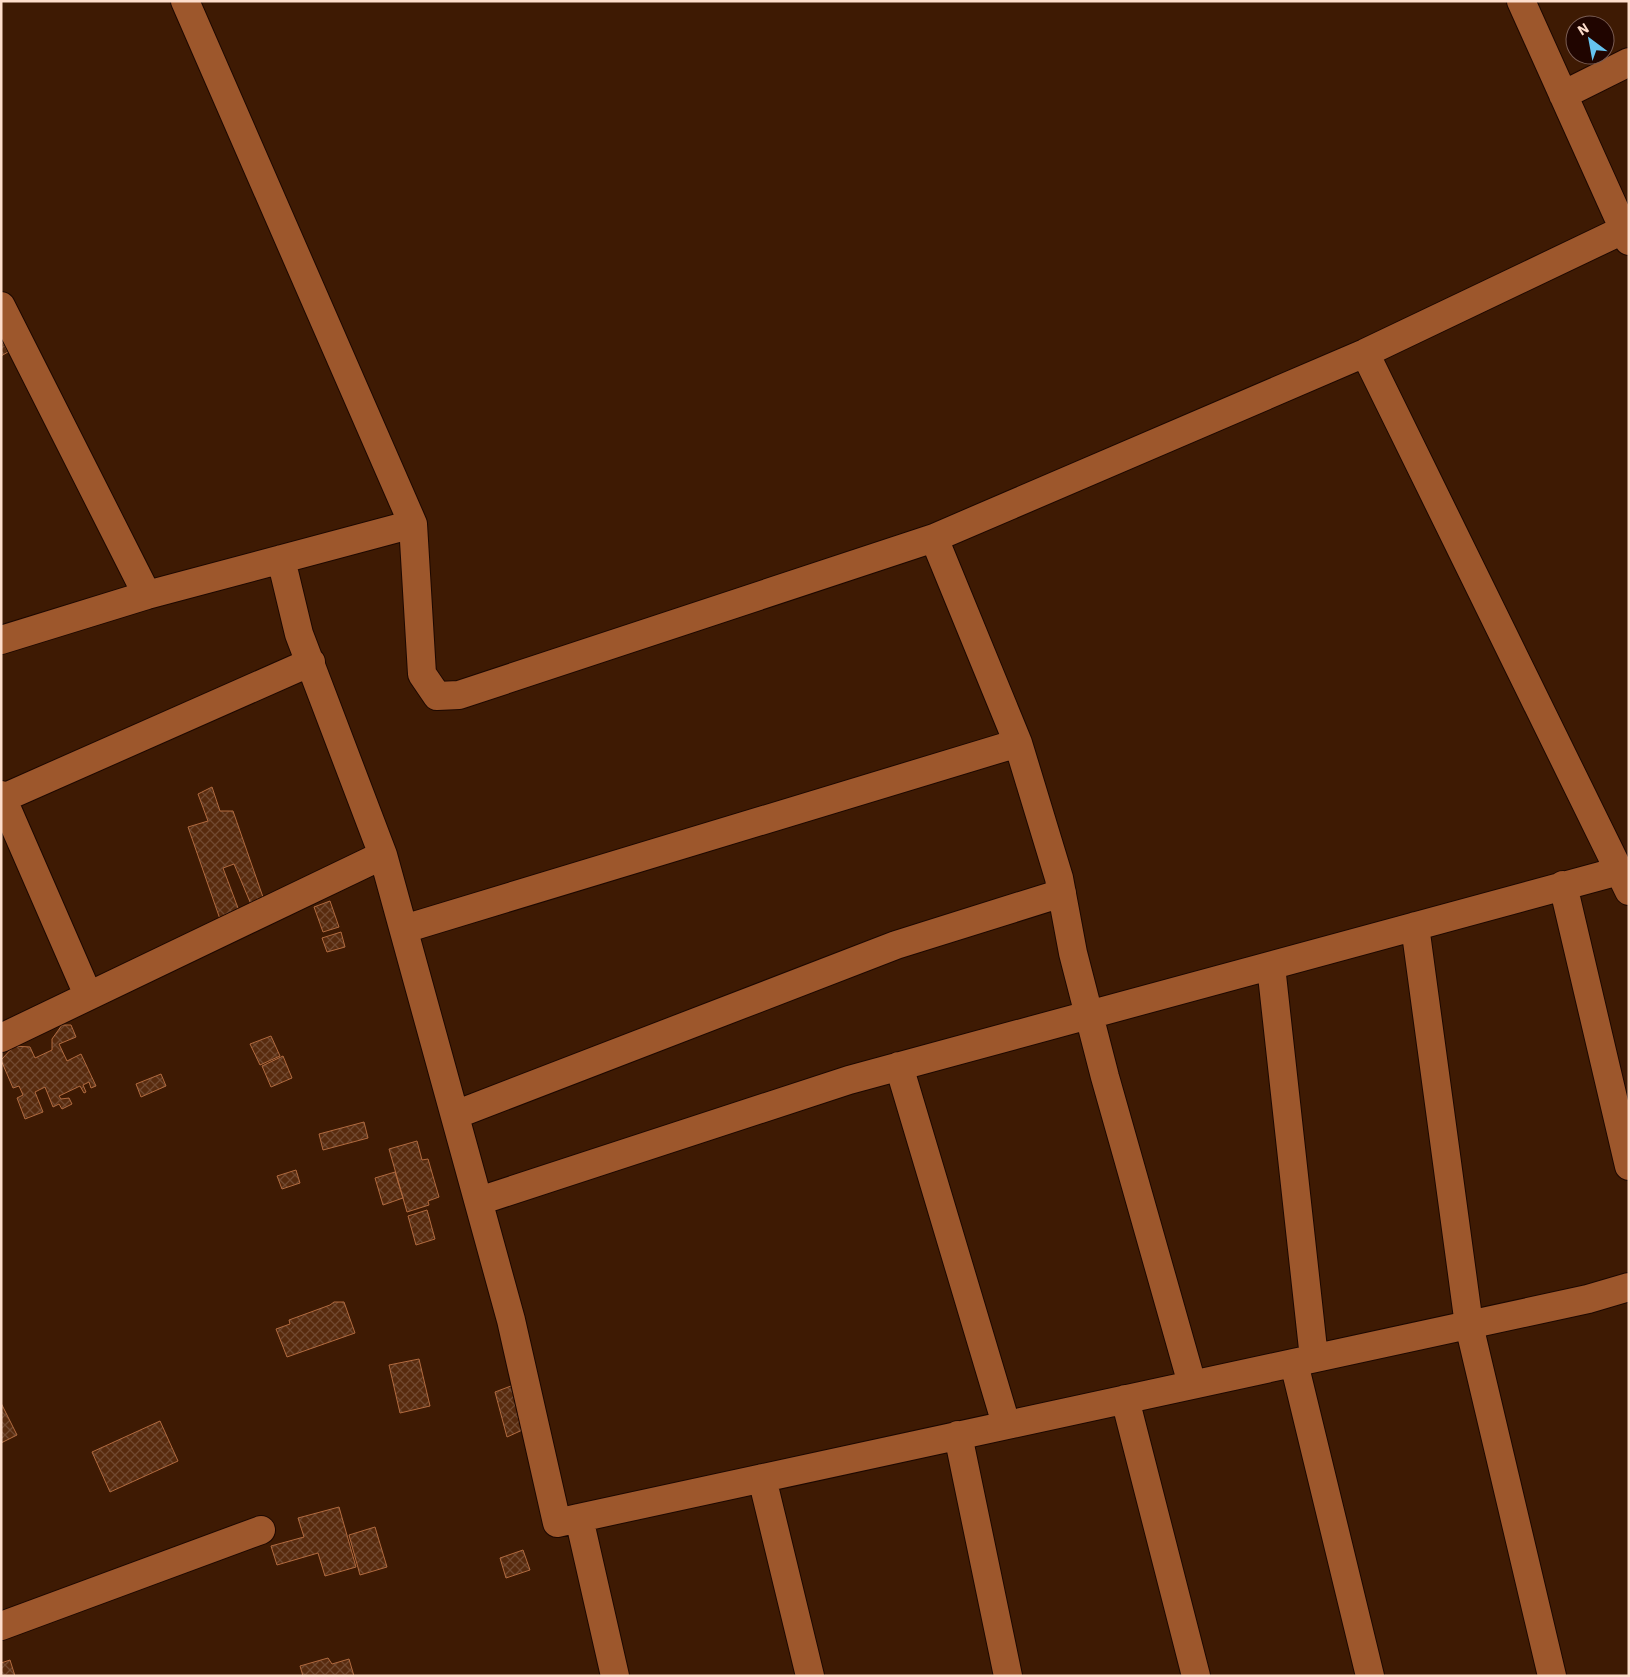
<svg xmlns="http://www.w3.org/2000/svg" width="1630" height="1677" font-family="'IBM Plex Sans',sans-serif">
  <style>
    .building { fill: url(#building-cross-hatch); stroke: #b16a3f }
    .lines { fill: none; stroke-linecap: round; stroke-linejoin: round }
    .minor-casing { stroke: #1d0800; stroke-width: 30 }
    .minor { stroke: #9d572c; stroke-width: 28 }
  </style>
  <defs>
    <pattern id="building-cross-hatch" width="8" height="8" patternUnits="userSpaceOnUse" patternTransform="scale(1.25)"><rect width="8" height="8" fill="#582b0e"/><path d="M0 0l8 8M0 8l8-8" fill="none" stroke="#714930"/></pattern>
  </defs>
  <rect width="100%" height="100%" fill="#3e1a03"/>
  <!-- building -->
  <path class="building" d="M1 339 8 352 1 356Z
    M212 787 220 811H233L264 900 253 909 234 864 223 868 241 916 221 922 188 827 208 821 198 794Z
    M330 901 339 927 323 932 314 907Z
    M341 932 345 947 327 952 322 938Z
    M62 1025H71L76 1037 59 1044 67 1061 81 1054 96 1086 91 1088 89 1082 83 1085 86 1092 84 1093 80 1086 59 1096 61 1099 69 1098 72 1104 62 1109 59 1104 53 1107 45 1087 35 1092 43 1112 25 1119 17 1098 23 1095 19 1086 13 1088 1 1060 14 1046 30 1047 35 1058 52 1050V1039Z
    M271 1036 280 1056 260 1065 250 1044Z
    M283 1056 292 1078 271 1087 262 1066Z
    M161 1074 166 1086 141 1097 136 1084Z
    M364 1122 368 1138 323 1150 319 1134Z
    M417 1141 422 1160 428 1159 439 1197 428 1201 429 1205 407 1212 389 1149Z
    M296 1170 300 1183 282 1189 277 1176Z
    M395 1172 403 1198 383 1205 375 1178Z
    M427 1210 435 1239 416 1245 408 1216Z
    M334 1302H344L355 1333 287 1357 276 1329 290 1324 289 1320 330 1305Z
    M419 1359 430 1406 400 1413 389 1365Z
    M519 1383 529 1427 507 1437 495 1392Z
    M1 1403 17 1435 1 1443Z
    M160 1421 178 1461 110 1492 92 1452Z
    M339 1507 356 1567 325 1576 318 1553 277 1565 271 1546 304 1537 298 1518Z
    M375 1527 387 1567 360 1575 349 1535Z
    M523 1550 530 1570 506 1578 500 1558Z
    M328 1658 332 1664 349 1659 354 1676H303L300 1666Z
    M10 1660 15 1676H1V1663Z"/>
  <g class="lines">
    <defs>
      <path id="minor" d="M185 1 413 524 422 674 437 696 459 695 934 538 1365 353 1623 230
        M1521 1 1629 241
        M1563 95 1629 62
        M1 306 147 595
        M1365 353 1629 891
        M281 559 299 634 383 855
        M1 640 147 595 413 524
        M1018 743 1059 878 1073 953 1105 1077 1192 1384
        M1 795 88 995
        M1 799 311 662
        M1563 885 1629 1166
        M1415 926 1469 1325 1552 1676
        M404 929 1018 743 934 538
        M1271 966 1314 1358
        M1 1038 383 855 511 1320 557 1523 579 1518 615 1676
        M899 1066 1006 1424
        M455 1115 896 945 1062 893
        M479 1201 849 1080 1619 871
        M1294 1363 1370 1676
        M1125 1399 1196 1676
        M958 1435 1008 1676
        M762 1478 810 1676
        M579 1518 1588 1299 1629 1287
        M1 1626 261 1530"/>
    </defs>
    <!-- minor casing -->
    <use href="#minor" class="minor-casing"/>
    <!-- minor -->
    <use href="#minor" class="minor"/>
  </g>
  <!-- border -->
  <rect width="1630" height="1677" fill="none" stroke="#fedecc" stroke-width="5"/>
  <!-- north arrow -->
  <g transform="translate(1590 40) rotate(328)"><circle r="24" fill="#200500" stroke="#795c52"/>
  <path d="M0-4L9 19L0 12L-9 19Z" fill="#66c4ef"/>
  <text y="-8" font-size="14" font-weight="bold" text-anchor="middle" fill="#fedecc">N</text>
  </g>
</svg>
